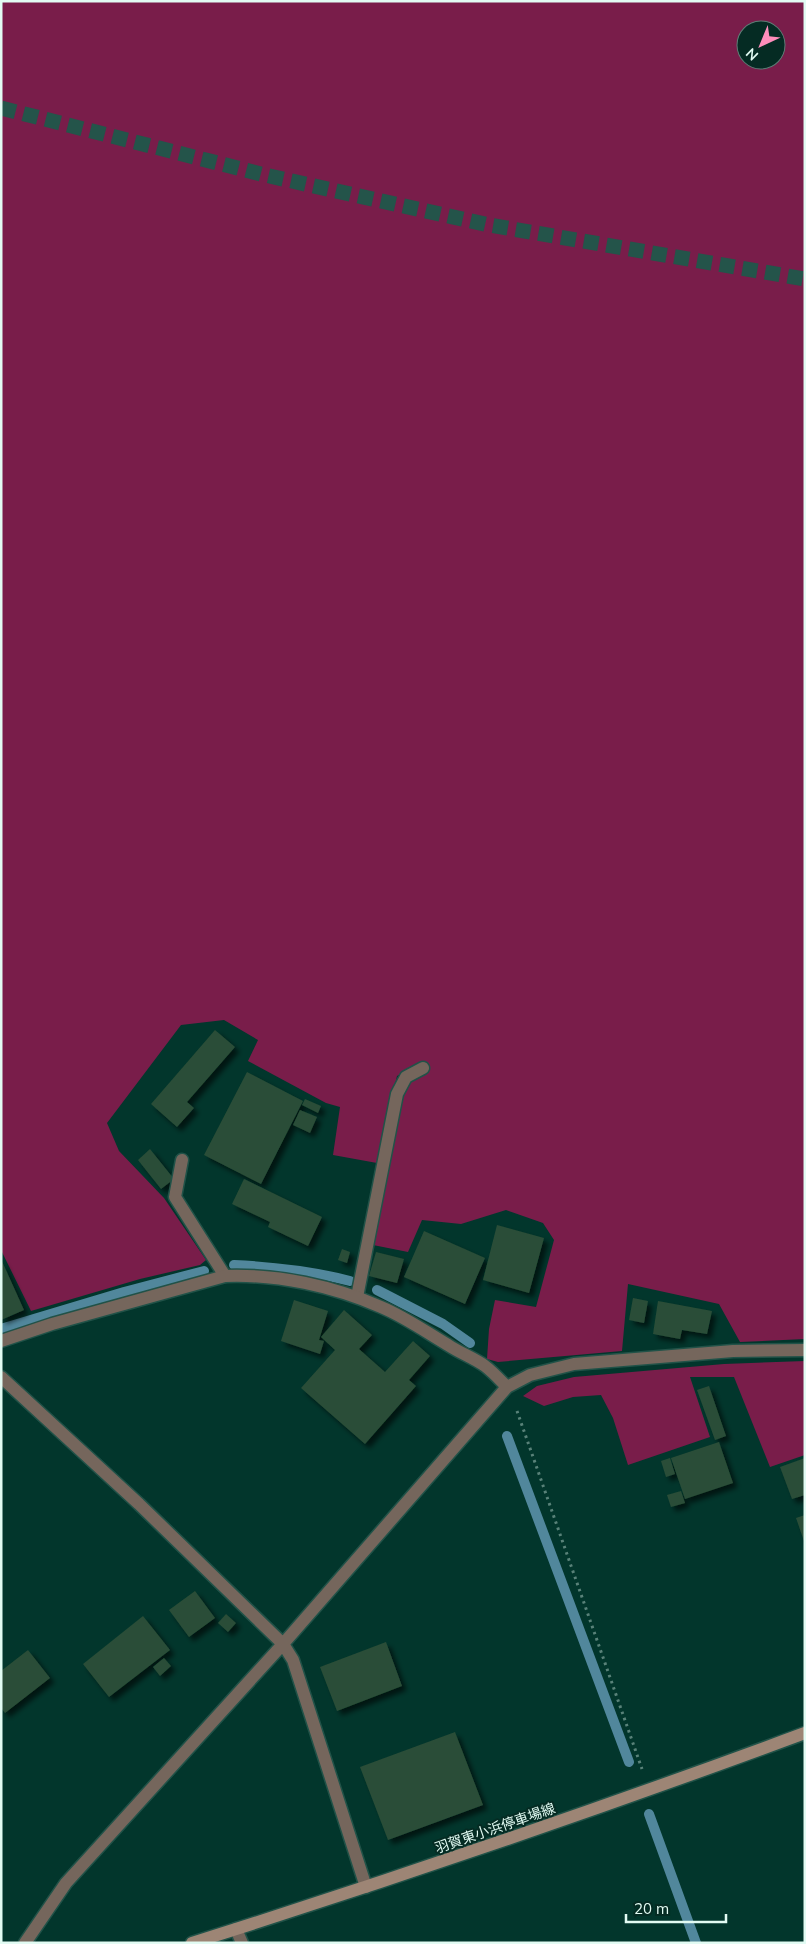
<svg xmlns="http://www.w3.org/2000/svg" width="806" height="1944" font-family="Mulish,'Noto Sans JP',sans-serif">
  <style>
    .green { fill: #791d4a; fill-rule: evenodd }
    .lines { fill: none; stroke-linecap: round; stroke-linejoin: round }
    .stream { stroke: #51879c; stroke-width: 10 }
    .building { fill: #2a4d37; filter: url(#shadow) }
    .highway-tunnel { stroke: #24544a; stroke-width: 15; stroke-dasharray: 15 8; stroke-linecap: butt }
    .lane-casing { stroke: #215248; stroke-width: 15 }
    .street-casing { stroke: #215248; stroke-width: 15 }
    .secondary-casing { stroke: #215248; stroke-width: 15 }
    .path { stroke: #598279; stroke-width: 3; stroke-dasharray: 2.5 4; stroke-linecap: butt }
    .lane { stroke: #75665c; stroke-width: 12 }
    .street { stroke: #75665c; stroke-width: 12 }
    .secondary { stroke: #9d8575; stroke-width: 12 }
    .labels { text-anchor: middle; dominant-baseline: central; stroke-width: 4; stroke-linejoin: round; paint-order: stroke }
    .street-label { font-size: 14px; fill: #e2fbf3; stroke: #052b23 }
  </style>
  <defs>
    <filter id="shadow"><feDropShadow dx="4.5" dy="4.5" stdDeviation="2.5" flood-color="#0009"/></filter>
  </defs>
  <rect width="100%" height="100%" fill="#02362c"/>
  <!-- green -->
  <path class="green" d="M1 1H805V1339L740 1342 719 1304 628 1284 622 1351 498 1362 487 1359 489 1329 495 1300 536 1307 554 1240 543 1223 506 1210 461 1224 422 1220 408 1252 373 1245 402 1097 410 1082 426 1072 423 1061 397 1076 377 1163 333 1155 340 1107 326 1103 248 1061 258 1040 224 1020 181 1025 107 1123 119 1151 164 1198 206 1260 200 1265 140 1279 31 1311 1 1250ZM746 30H776V60H746Z
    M805 1361V1455L770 1467 734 1377H690L710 1437 628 1465 613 1418 601 1395 573 1397 544 1406 523 1396 537 1386 574 1377 724 1364Z"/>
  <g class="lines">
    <!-- stream -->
    <path class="stream" d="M234 1265C274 1267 312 1271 350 1281
      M377 1290 443 1324 470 1343
      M1 1329 124 1292 204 1271
      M507 1436 629 1762
      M649 1814 696 1943"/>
  </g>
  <!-- building -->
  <path class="building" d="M215 1030 235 1047 187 1102 194 1108 177 1127 151 1104Z
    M247 1072 303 1101 261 1184 204 1155Z
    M305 1099 321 1106 318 1113 302 1105Z
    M300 1110 317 1117 310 1133 293 1125Z
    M150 1149 174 1179 161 1189 138 1160Z
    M244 1179 322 1217 308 1246 268 1227 270 1222 232 1204Z
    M497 1225 544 1238 529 1293 483 1280Z
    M424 1231 485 1258 465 1304 404 1277Z
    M342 1249 350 1252 347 1263 338 1260Z
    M376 1252 404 1259 397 1283 369 1276Z
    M1 1259 24 1310 1 1320Z
    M633 1298 648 1301 644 1323 629 1320Z
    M294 1300 328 1311 319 1340 324 1341 320 1354 281 1341Z
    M658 1301 712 1311 707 1334 682 1330 680 1339 653 1334Z
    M344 1310 372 1335 359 1349 385 1372 413 1341 430 1356 409 1380 416 1386 365 1444 301 1388 335 1350 321 1337Z
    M709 1386 726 1436 715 1440 697 1390Z
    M719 1442 733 1483 685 1499 671 1458Z
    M670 1458 675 1474 666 1477 661 1461Z
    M805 1458V1495L792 1499 780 1467Z
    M681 1491 685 1503 671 1507 667 1495Z
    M805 1515V1541H804L796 1518Z
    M195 1591 215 1618 189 1637 169 1610Z
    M226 1614 236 1623 228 1632 218 1623Z
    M143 1616 170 1650 109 1697 83 1664Z
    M386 1642 402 1686 337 1711 320 1667Z
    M28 1650 50 1678 5 1713 1 1708V1671Z
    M164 1658 171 1666 160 1676 153 1667Z
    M455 1732 483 1805 388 1840 360 1767Z"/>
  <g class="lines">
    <!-- highway-tunnel -->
    <path class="highway-tunnel" d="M1 108 265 175 489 225 805 279"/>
    <defs>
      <path id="lane" d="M182 1160 175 1197 225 1276
        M357 1297 397 1094 406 1077 423 1068"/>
      <path id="street" d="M1 1341 52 1324 225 1276C278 1274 333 1286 381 1307 405 1317 426 1332 448 1345 460 1353 474 1358 485 1366 493 1372 500 1380 507 1387L530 1375 574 1364 733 1351 805 1350
        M1 1377 139 1504 283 1644 293 1660 366 1887
        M236 1929 242 1943
        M25 1943 66 1883 283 1644 507 1387"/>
      <path id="secondary" d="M192 1943C398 1878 602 1808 805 1733"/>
    </defs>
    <!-- lane casing -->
    <use href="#lane" class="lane-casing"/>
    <!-- street casing -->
    <use href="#street" class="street-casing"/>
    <!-- secondary casing -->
    <use href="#secondary" class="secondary-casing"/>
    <!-- path -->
    <path class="path" d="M517 1411 642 1769"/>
    <!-- lane -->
    <use href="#lane" class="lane"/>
    <!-- street -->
    <use href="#street" class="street"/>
    <!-- secondary -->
    <use href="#secondary" class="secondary"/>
  </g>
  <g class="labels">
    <!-- street labels -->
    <g class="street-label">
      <text transform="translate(495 1828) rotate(-19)">羽賀東小浜停車場線</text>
    </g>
  </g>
  <!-- border -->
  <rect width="806" height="1944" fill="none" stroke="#e2fbf3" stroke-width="5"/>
  <!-- north arrow -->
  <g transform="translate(761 45) rotate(224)"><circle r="24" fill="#052b23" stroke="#5d7e76"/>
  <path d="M0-4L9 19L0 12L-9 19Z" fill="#fe8ebb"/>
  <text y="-8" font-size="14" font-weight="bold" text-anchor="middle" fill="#e2fbf3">N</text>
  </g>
  <!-- scale -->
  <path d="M626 1914v8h100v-8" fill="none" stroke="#e2fbf3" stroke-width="2.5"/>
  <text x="634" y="1914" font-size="15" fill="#e2fbf3" stroke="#052b23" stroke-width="4" paint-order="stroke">20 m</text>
</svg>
